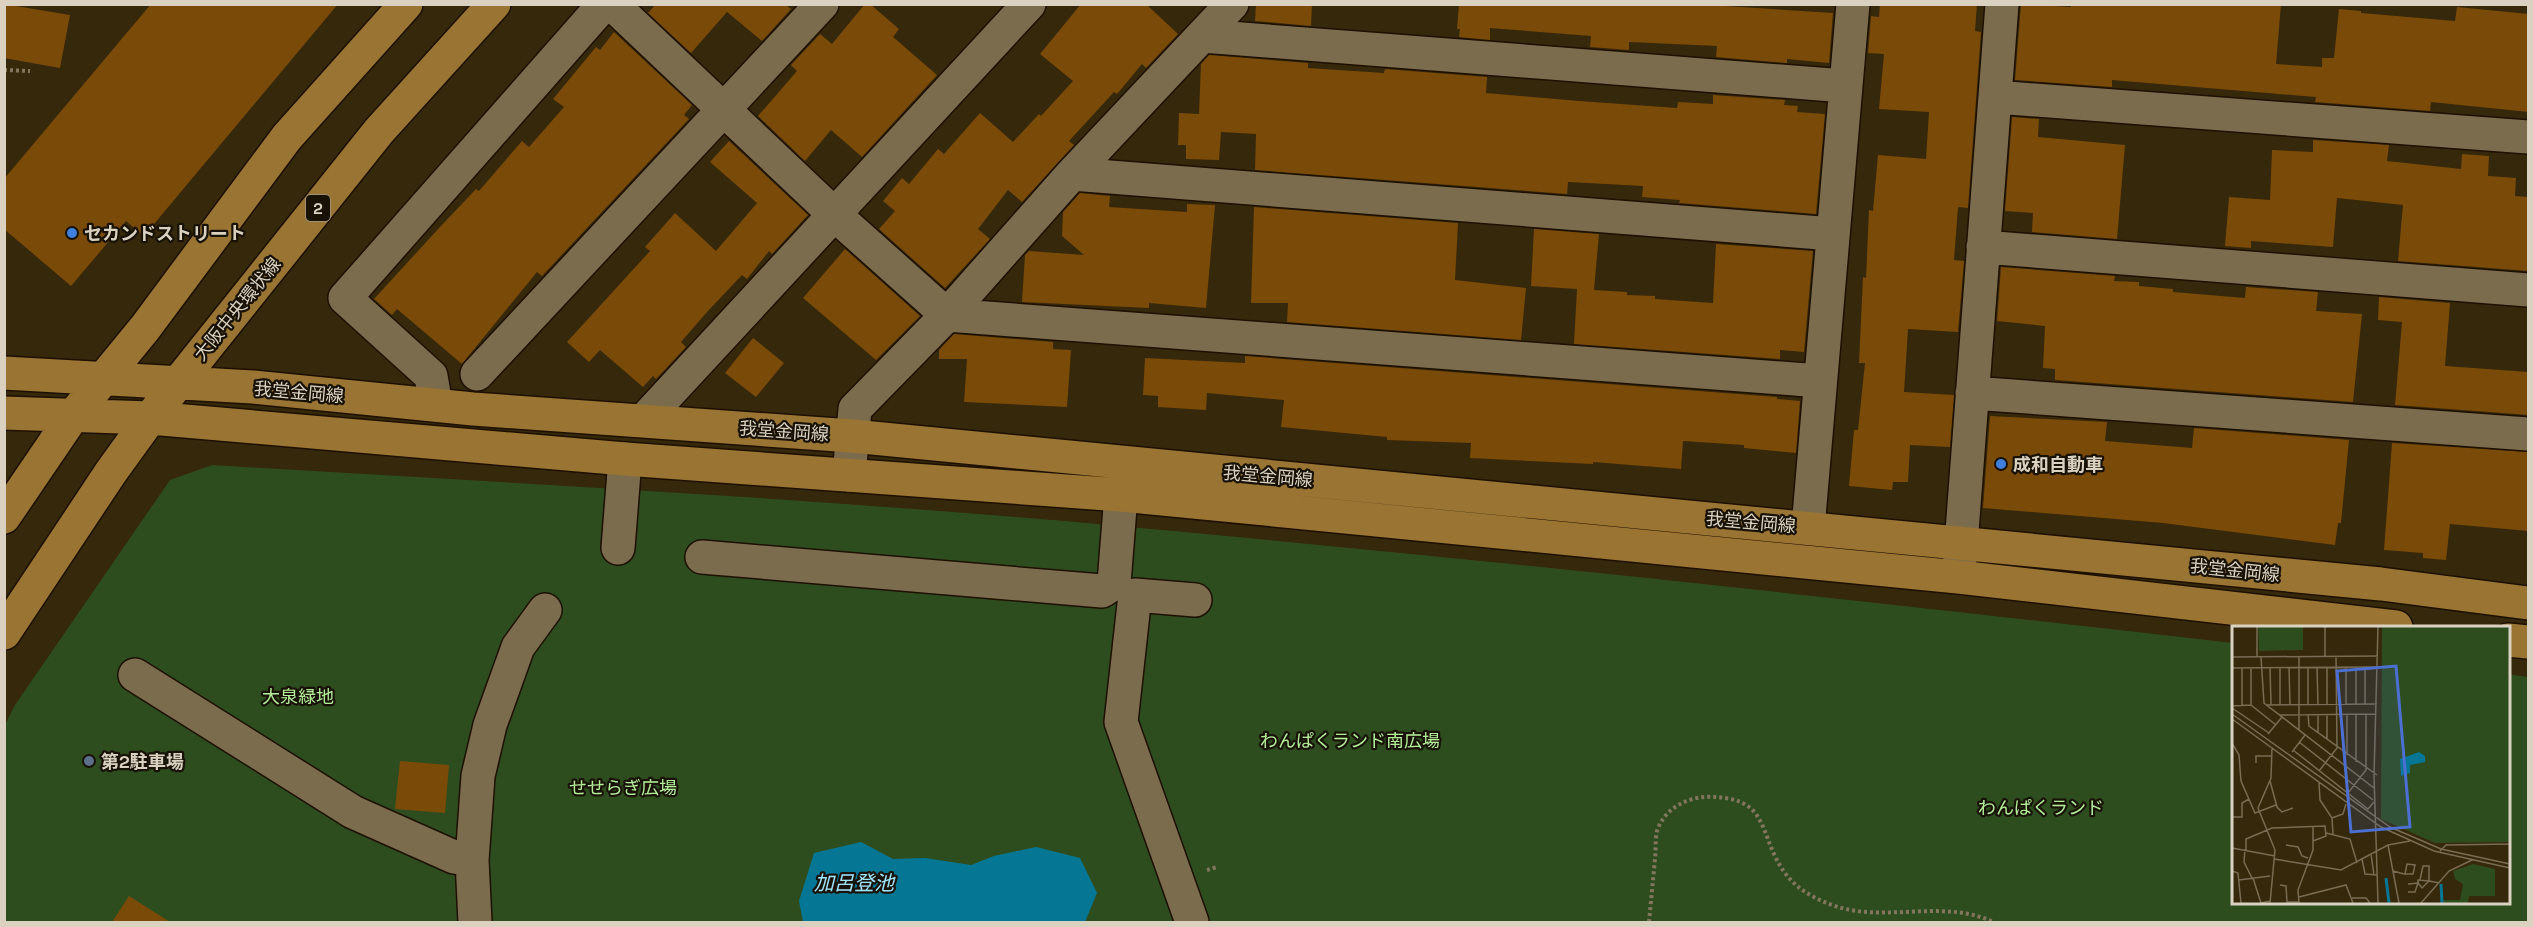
<svg xmlns="http://www.w3.org/2000/svg" width="2533" height="927" font-family="'Space Grotesk','Noto Sans JP',sans-serif">
  <style>
    .green { fill: #2e4d1e }
    .water { fill: #057795 }
    .building { fill: #7a4a08 }
    .lines { fill: none; stroke-linecap: round; stroke-linejoin: round }
    .minor-casing { stroke: #1d1000; stroke-width: 36 }
    .major-casing { stroke: #1d1000; stroke-width: 36 }
    .path { stroke: #82765f; stroke-width: 4; stroke-dasharray: 3 3; stroke-linecap: butt }
    .minor { stroke: #7c6c4e; stroke-width: 33 }
    .major { stroke: #997433; stroke-width: 33 }
    .shop-dot { fill: #3f7fe0; stroke: #181206; stroke-width: 2 }
    .service-dot { fill: #5c6f8a; stroke: #181206; stroke-width: 2 }
    .labels { text-anchor: middle; dominant-baseline: central; stroke-width: 4.5; stroke-linejoin: round; paint-order: stroke }
    .shield { fill: #181206; stroke: #a09889; stroke-width: 1.5 }
    .shield-label { font-size: 16px; font-weight: bold; fill: #dad1c1 }
    .poi-label { font-size: 18px; font-weight: bold; fill: #dad1c1; stroke: #181206; text-anchor: start }
    .street-label { font-size: 18px; fill: #dad1c1; stroke: #181206 }
    .park-label { font-size: 18px; fill: #b3ed98; stroke: #181206 }
    .water-label { font-size: 20px; font-style: italic; fill: #a0e4fd; stroke: #181206 }
    .inset-river { fill: none; stroke: #057795; stroke-width: 3 }
    .inset-road { fill: none; stroke: #786c54; stroke-width: 1.5 }
    .view { fill: #4c6fd2; fill-opacity: 0.15; stroke: #4c6fd2; stroke-width: 3 }
    .inset-edge { fill: none; stroke: #dad1c1; stroke-width: 3 }
  </style>
  <rect width="100%" height="100%" fill="#36280b"/>
  <!-- green -->
  <path class="green" d="M212 465C511 483 810 498 1107 525 1483 559 1858 600 2233 643V902H2508V674L2528 677V922H5V725L15 705 170 480Z"/>
  <!-- water -->
  <path class="water" d="M861 842 893 859 925 858 971 865 994 856 1036 847 1080 858 1097 893 1085 922H803L799 901 814 853Z"/>
  <!-- building -->
  <path class="building" d="M4 4 70 15 60 68 4 58Z
    M151 4H338L144 236 126 221 71 286 4 229V179Z
    M656 4H785L791 9 762 41 727 12 691 53 648 13Z
    M865 4H870L899 29 893 37 937 75 862 157 831 130 805 161 758 116 797 71 791 65 820 34 832 44Z
    M1081 4H1146L1178 34 1146 68 1142 64 1117 94 1114 92 1069 141 1074 145 1022 202 1008 190 978 229 990 239 945 288 879 229 895 211 883 201 902 178 909 184 938 149 944 154 980 113 1013 142 1039 114 1041 116 1073 81 1040 54Z
    M1256 4H1312L1311 26 1255 21Z
    M1459 4H1694L1833 13 1829 63 1787 59V63L1716 57 1717 46 1629 42V50L1590 47 1591 36 1490 28V40L1459 37 1460 29H1457Z
    M1880 4H1977L1975 31 1981 32 1968 208 1958 207 1954 260 1964 261 1958 332 1908 329 1904 392 1954 395 1950 447 1910 445 1908 482H1893L1892 490 1849 486 1854 430H1858L1865 363H1859L1863 277 1866 278 1869 210 1873 211 1878 155 1926 159 1929 112 1879 109 1884 54 1868 53 1871 16 1879 17Z
    M2021 4 2071 7V4H2281L2276 64 2322 67V58H2334L2339 9 2361 11V13L2455 21 2457 7 2529 14V112L2431 102 2430 111 2315 102 2316 97 2112 80V87L2015 80Z
    M614 32 692 105 684 115 689 119 542 276 537 272 462 364 397 309 392 315 374 299 440 227 476 189 479 191 522 141 529 147 564 107 553 99 596 47 600 50Z
    M1209 55 1308 63V68L1384 73 1385 69 1487 77 1486 93 1579 101 1677 108 1678 102 1713 104V95L1785 100 1784 105 1798 106 1797 112 1825 114 1816 214 1679 203 1680 200 1642 197 1643 186 1568 182 1567 194 1255 170 1256 134 1221 132 1219 160 1186 159V145H1178L1179 113 1199 114 1201 64Z
    M2012 117 2039 119 2038 137 2125 145 2117 239 2032 232 2033 213 2005 211Z
    M2313 140 2389 145 2387 161 2461 169 2462 154 2489 156 2488 176 2516 178 2515 196 2529 197V271L2398 261 2403 205 2337 198 2333 247 2251 241V248L2225 246 2229 197 2270 200 2272 150 2313 152Z
    M729 141 808 215 772 254 769 251 747 279 742 275 707 312 681 342 686 347 656 379 653 376 643 387 600 350 589 362 567 342 650 251 645 247 675 213 716 251 757 203 710 162Z
    M1080 193 1110 196 1109 207 1187 212V204L1215 205 1206 308 1149 303V308L1022 302 1025 255 1029 251 1084 255 1062 236 1063 212Z
    M1254 207 1458 223 1455 280 1526 288 1521 340 1287 322 1288 303H1251Z
    M1534 229 1599 234 1594 290 1627 292V295L1655 296V299L1713 303 1716 244 1813 251 1804 352 1780 350V359L1574 344 1577 289 1531 286Z
    M845 249 920 316 876 360 803 298Z
    M2001 267 2115 276 2114 281 2139 282V286L2173 289V292L2245 298 2246 287 2318 292 2316 311 2362 314 2353 402 2055 380V369L2043 368 2045 326 1997 321Z
    M2379 297 2450 303 2445 366 2529 372V415L2395 405 2402 322 2378 320Z
    M954 334 1053 342V349L1071 350 1067 407 964 402 967 359H939V350Z
    M753 338 784 363 756 397 725 373Z
    M1245 356 1777 397V399L1800 401 1796 453 1744 448V445L1683 441 1681 469 1593 462V464L1470 458 1471 443 1387 440V437L1281 427 1284 400 1207 393 1206 410 1158 407V396L1143 395 1145 358 1245 363Z
    M1990 416 2107 422 2105 441 2192 448 2194 428 2349 440 2341 523H2338L2335 545 2163 523 1983 508Z
    M2392 443 2529 452V531L2450 524 2446 560 2423 558V553L2384 550Z
    M400 761 449 765 445 813 395 809Z
    M129 896 170 922H112Z"/>
  <g class="lines">
    <defs>
      <path id="minor" d="M612 4 835 215 947 315 1820 381
        M1203 36 1845 86
        M1995 97 2528 137
        M1072 174 1833 234
        M1983 247 2528 290
        M477 374 822 4
        M1972 393 2528 434
        M436 405 431 376 345 298 604 4
        M644 420 1029 4
        M849 475 855 409 947 315 1072 174 1232 4
        M1808 528 1853 4
        M618 548 625 459
        M702 557 1102 591 1114 583 1121 495
        M1959 571 2002 4
        M135 675 353 812 454 857 472 860
        M475 922 472 860 478 776 490 725 518 647 545 610
        M1192 922 1121 722 1135 595 1195 600"/>
      <path id="major" d="M4 373 253 387 473 409 852 436 2381 584 2528 603
        M4 413 150 418 625 459 1121 495 1958 577 2396 627
        M4 517 72 417 145 328 287 137 406 4
        M4 633 111 472 150 418 379 131 494 4
        M2508 640 2528 642"/>
    </defs>
    <!-- minor casing -->
    <use href="#minor" class="minor-casing"/>
    <!-- major casing -->
    <use href="#major" class="major-casing"/>
    <!-- path -->
    <path class="path" d="M4 70 30 71
      M1207 870 1217 867
      M1649 922C1651 901 1653 880 1655 859 1656 850 1655 840 1657 831 1665 806 1692 795 1715 797 1731 798 1746 801 1756 814 1765 827 1768 842 1775 856 1787 882 1805 895 1832 905 1884 924 1943 898 1993 922"/>
    <!-- minor -->
    <use href="#minor" class="minor"/>
    <!-- major -->
    <use href="#major" class="major"/>
  </g>
  <!-- markers -->
  <g class="shop-dot">
    <circle cx="72" cy="233" r="6"/>
    <circle cx="2001" cy="464" r="6"/>
  </g>
  <circle class="service-dot" cx="89" cy="761" r="6"/>
  <g class="labels">
    <!-- shield labels -->
    <rect class="shield" x="306" y="195" width="24" height="26" rx="4.5"/>
    <g class="shield-label">
      <text x="318" y="208">2</text>
    </g>
    <!-- poi labels -->
    <g class="poi-label">
      <text x="84" y="233">セカンドストリート</text>
      <text x="2013" y="464">成和自動車</text>
      <text x="101" y="761">第2駐車場</text>
    </g>
    <!-- street labels -->
    <g class="street-label">
      <text transform="translate(237 309) rotate(-51)">大阪中央環状線</text>
      <text transform="translate(299 392) rotate(5)">我堂金岡線</text>
      <text transform="translate(784 431) rotate(4)">我堂金岡線</text>
      <text transform="translate(1268 476) rotate(5)">我堂金岡線</text>
      <text transform="translate(1751 522) rotate(5)">我堂金岡線</text>
      <text transform="translate(2235 570) rotate(6)">我堂金岡線</text>
    </g>
    <!-- park labels -->
    <g class="park-label">
      <text x="298" y="696">大泉緑地</text>
      <text x="1350" y="740">わんぱくランド南広場</text>
      <text x="623" y="787">せせらぎ広場</text>
      <text x="2041" y="807">わんぱくランド</text>
    </g>
    <!-- water labels -->
    <g class="water-label">
      <text x="854" y="883">加呂登池</text>
    </g>
  </g>
  <!-- overview -->
  <g transform="translate(2232 626)">
    <rect width="278" height="278" fill="#36280b"/>
    <path d="M26 0H71V24L27 25ZM150 0H277V216L203 217 149 193ZM241 238 263 243V270H237L236 277H211V274H228L231 258 223 253 221 245Z" fill="#2e4d1e"/>
    <path d="M187 126 193 130V136L178 139V147L169 150 168 133Z" fill="#057795"/>
    <path class="inset-river" d="M154 252 157 277M209 258 210 277"/>
    <path class="inset-road" d="M25 0V31M93 0V30M146 0 142 149 146 277M0 31 146 30M29 31 32 77 142 162M67 31V104M48 41V79M57 41 58 79M76 41V79M85 41 86 79M95 41V79M114 41V78M124 41V78M133 41V78M0 42 144 41M10 42V79M19 42V79L44 99M38 42 39 79M35 79 145 78M0 80 19 79M0 82 37 107M0 88 158 201 209 223 278 238M76 88 77 100 145 149M115 88V129M124 88V136M48 89 143 88M0 93 149 201 202 225 278 242M86 106V88M36 108 50 91M95 114V88M67 116 141 174M0 117 7 129 9 155 23 187 44 179M61 124 136 183 142 176M60 126 73 109M24 137V130H40M87 145 105 122 104 30M38 155 45 181 50 186 61 182M87 157 88 174 100 192 101 208M116 167 134 144V88M0 191H10V177L17 173M100 192 111 188 114 178M94 207 118 213 125 237M54 219 66 221 70 230 76 232M156 219 167 277M0 222 43 230M13 223 12 236 20 252M14 224V213L40 202 93 200 94 210 81 215M208 225 214 219 278 218M139 228 142 249M42 233 109 244 156 219 178 215M130 233 133 248 145 249M0 245 6 247 9 277M161 245 172 248H181L183 239 175 238 173 248M21 252 29 277 38 275M7 254 38 250M188 254 191 240H197V255L190 262 186 257V254L197 255 207 257M48 259 54 260 55 276H67M176 266H183L186 257 176 258M67 271 114 259 121 277M120 272H134L138 277M38 277 43 224 26 182 39 152 40 121M67 277 66 264 81 224V200M189 277 217 245 240 234"/>
    <path class="view" d="M164 40 178 201 119 206 105 45Z"/>
    <rect width="278" height="278" class="inset-edge"/>
  </g>
  <!-- border -->
  <rect width="2533" height="927" fill="none" stroke="#dad1c1" stroke-width="12"/>
</svg>
